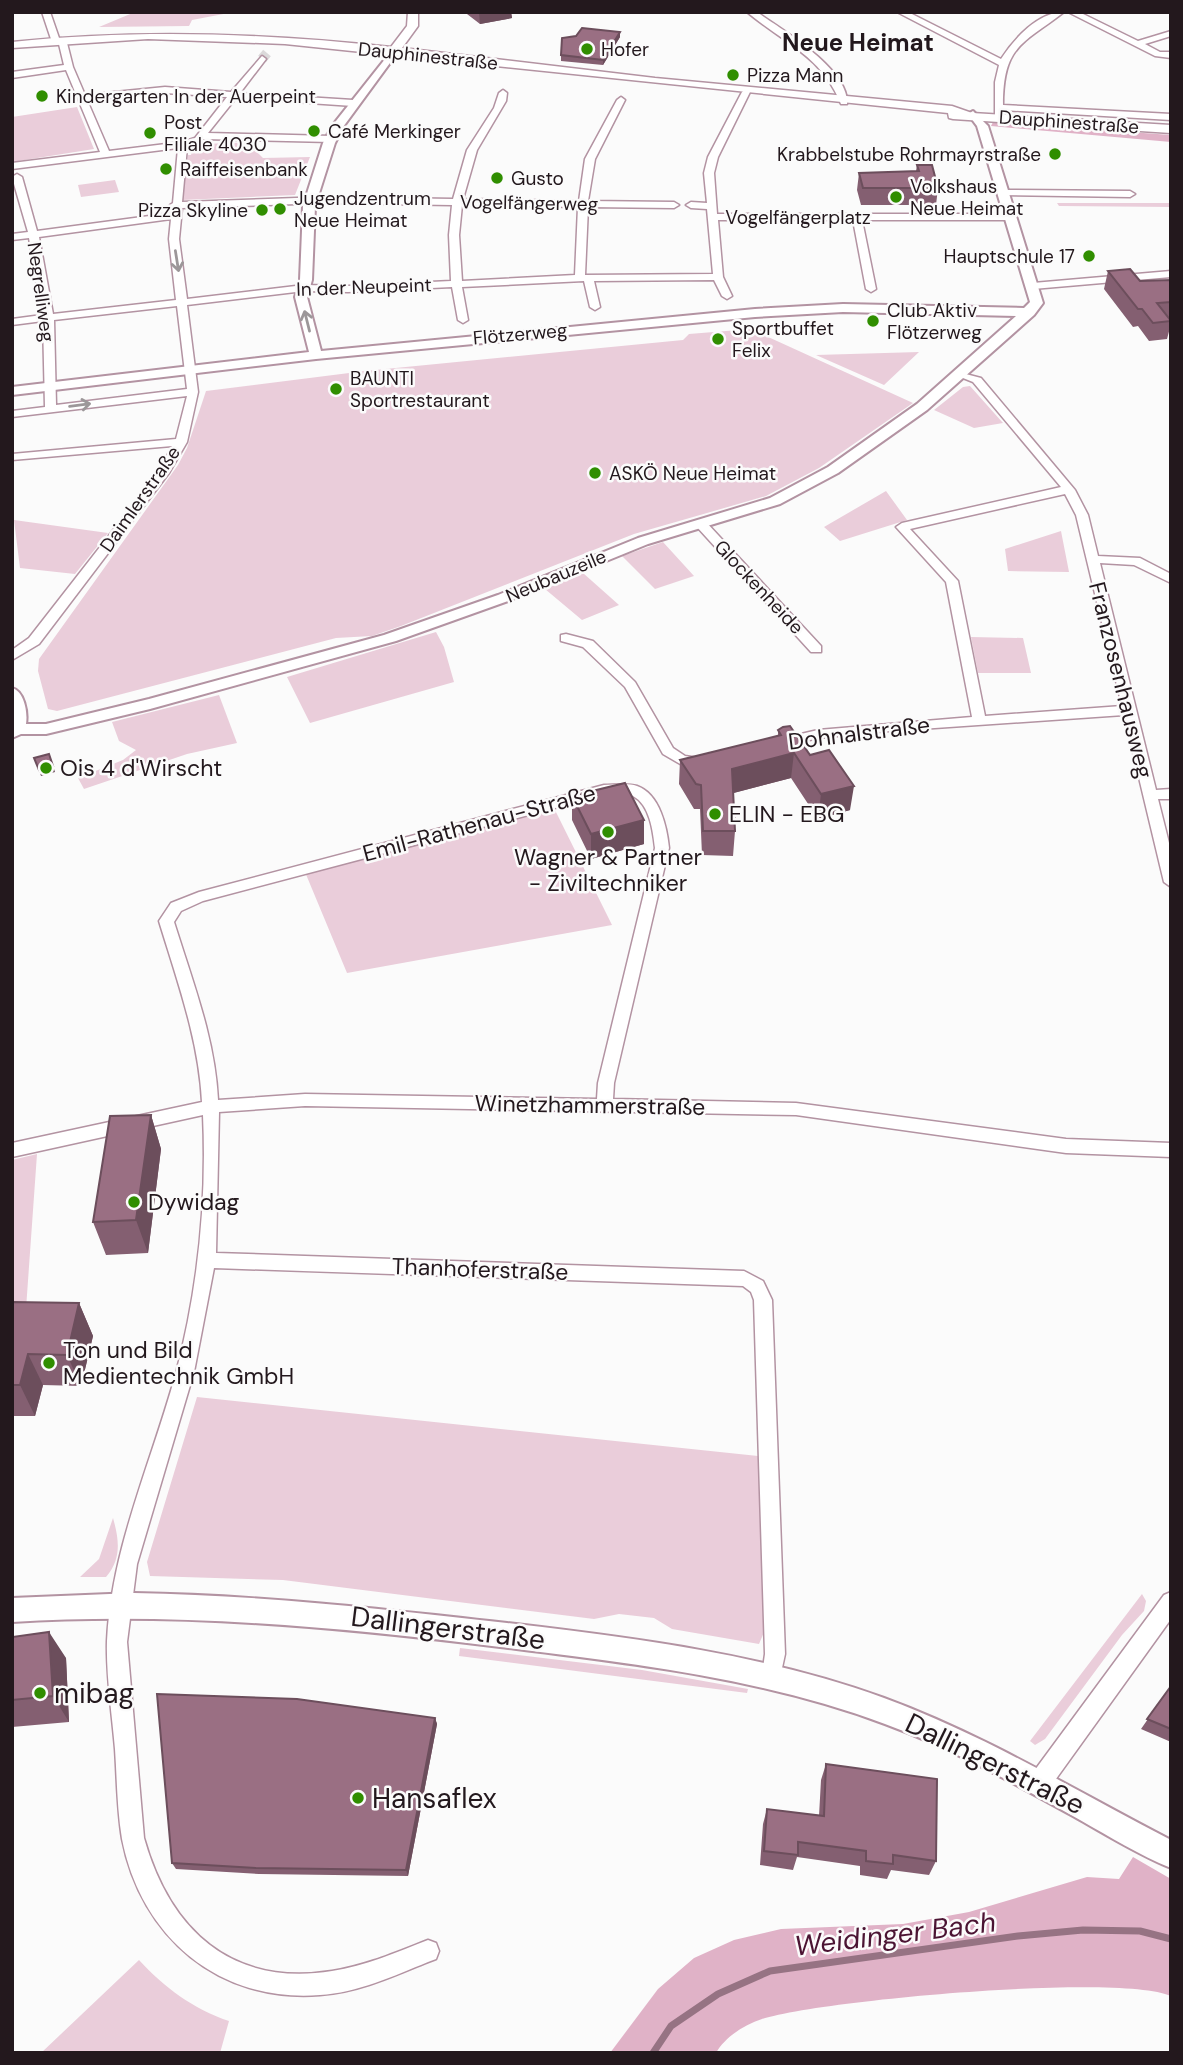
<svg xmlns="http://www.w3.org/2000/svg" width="1183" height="2065" font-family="'DM Sans',sans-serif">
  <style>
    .green { fill: #eacdda }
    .forest { fill: #e0b2c7 }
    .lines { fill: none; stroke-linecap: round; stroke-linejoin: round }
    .stream { stroke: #967383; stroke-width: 7 }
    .minor-tunnel { stroke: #dbd9da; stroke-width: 10; stroke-dasharray: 10 4.5; stroke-linecap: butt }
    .minor-casing { stroke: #b393a2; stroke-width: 3 }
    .tertiary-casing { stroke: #b393a2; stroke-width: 4 }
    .secondary-casing { stroke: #b393a2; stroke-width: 3 }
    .minor { fill: #fff; fill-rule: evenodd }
    .tertiary { fill: #fff; fill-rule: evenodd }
    .secondary { fill: #fff; fill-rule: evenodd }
    .wall { fill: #845f71 }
    .shaded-wall { fill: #6c4e5c }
    .building { fill: #9a6f83; stroke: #6c4e5c; stroke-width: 2 }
    .oneway { stroke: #9c9799 }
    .poi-dot { fill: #308e00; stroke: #fbfbfb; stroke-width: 2.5 }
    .labels { text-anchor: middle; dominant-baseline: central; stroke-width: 5; stroke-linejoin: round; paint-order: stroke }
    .far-poi-label { font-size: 19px; fill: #23181d; stroke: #fbfbfb; text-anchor: start }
    .far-street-label { font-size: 19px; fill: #23181d; stroke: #fbfbfb }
    .street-label { font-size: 23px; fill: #23181d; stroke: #fbfbfb }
    .poi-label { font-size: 23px; fill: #23181d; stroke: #fbfbfb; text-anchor: start }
    .far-district-label { font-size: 24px; font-weight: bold; fill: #23181d; stroke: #fbfbfb }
    .near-street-label { font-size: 28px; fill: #23181d; stroke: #fbfbfb }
    .near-poi-label { font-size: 28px; fill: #23181d; stroke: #fbfbfb; text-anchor: start }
    .near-water-label { font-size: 28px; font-style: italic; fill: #4b1433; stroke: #fbfbfb }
  </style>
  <rect width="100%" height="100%" fill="#fbfbfb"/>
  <!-- green -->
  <path class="green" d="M135 12H234L192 20 189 26 99 27Z
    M77 107 94 149 12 162V117Z
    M259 142 258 153 263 158 310 157 295 195 182 200 188 155H191L193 148 204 144Z
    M115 180 119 192 81 197 78 185Z
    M1057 203H1171V207L1059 206Z
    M763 328 766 336 913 403 819 468 766 496 634 534 401 626 372 636 336 638 57 711 48 709 38 671 39 659 178 465 187 448 206 391 365 371 683 340 689 334Z
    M919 352 884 385 816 355Z
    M970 386 1003 423 974 428 934 410 963 387Z
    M886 491 907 520 840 541 824 527Z
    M14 520 108 533 75 574 20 568Z
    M1061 531 1069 572 1008 571 1005 549Z
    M663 542 694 576 655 589 622 556Z
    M583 573 619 605 582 620 545 589Z
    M436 632 444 647 454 682 310 723 287 677Z
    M971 637 1023 638 1031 673H978Z
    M219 695 237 743 187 754 84 789 78 778 123 760 136 750 119 741 112 722Z
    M553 806 612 925 347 973 305 872Z
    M37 1154 25 1323H12V1160Z
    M197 1397 758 1456 767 1625 759 1644 672 1629 654 1618 619 1614 594 1619 283 1580 150 1576 147 1562Z
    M113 1518C119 1539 122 1559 106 1577H80L99 1559Z
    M1142 1594 1146 1601 1144 1611 1122 1635 1045 1739 1035 1745 1030 1741Z
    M460 1648 642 1670 748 1689 747 1693 459 1656Z
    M139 1960C164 1987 193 2009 229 2021L220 2053H41Z"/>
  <!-- forest -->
  <path class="forest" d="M993 122 1171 135V142L991 126Z
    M1133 1857 1171 1879V1996C1121 1973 820 2000 762 2019 744 2025 725 2037 716 2053H610L658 1989 694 1958 734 1940 781 1929 903 1924 969 1912 1087 1877 1119 1879Z"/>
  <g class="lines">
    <!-- stream -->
    <path class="stream" d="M653 2053 671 2026 718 1994 770 1971 1018 1936 1083 1930 1140 1931 1171 1939"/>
    <!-- minor-tunnel -->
    <path class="minor-tunnel" d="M262 59 267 53"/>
    <defs>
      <path id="minor" d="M42 12H50L59 38 66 39 73 67 85 95 165 87 231 92 262 56 266 59 240 93 353 100 357 103 353 106 236 98 208 133 331 136 336 139 331 142 204 139 187 147 182 202 325 197 453 199 467 150 494 108 499 93 503 90 507 93 506 101 477 150 463 199 579 201 585 159 617 100 621 97 625 100 595 159 588 201 674 202 679 205 674 208 588 207 585 275 713 274 707 209 691 208 686 205 691 202 707 203 704 173 708 157 742 92 746 89 750 92 718 157 714 173 717 214H1011L1016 217 1011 220H862L876 289 871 292 866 289 853 220H718L723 277 732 296 727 299 722 296 714 280 594 281 600 307 595 310 590 307 584 281 462 287 468 320 463 323 458 320 452 287 348 292 304 291 187 305 198 392 187 442 169 473 39 644 12 660V650L29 638 160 470 172 446 12 460V454L176 439 187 396 12 417V411L45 407 43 321 12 325V319L42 315 29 238 12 240V234L28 232 12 177 17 174 22 177 37 231 172 213 170 205 173 203 178 148 12 169V163L100 152 66 70 12 78V72L64 65 58 40 51 39ZM165 93 227 97 195 138 182 142 109 151 87 100ZM325 203 452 205 449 235 451 281 348 286 304 285 187 299 179 239 182 208ZM462 205 578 207 575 275 462 281 459 235ZM171 219 169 239 176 300 53 314 39 237ZM177 306 187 389 56 405 54 320Z
        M747 12H757L764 17C788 33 850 72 847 104H841C822 56 784 43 747 12Z
        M897 12H908L1001 59C1014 39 1038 12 1064 12 1023 44 1003 45 1003 105L1171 114V120L1003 110 1001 117H995V82L999 65Z
        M1068 12H1079L1138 41 1171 31V36L1145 44 1160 52H1171V58L1155 56Z
        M1003 190 1130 191 1135 194 1130 197 1000 195V191Z
        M1171 271V277L1033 289 1028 286 1033 283Z
        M958 372 981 378 1075 490 1088 515 1098 556 1140 558 1171 574V583L1134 565 1100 563 1156 790 1171 789V799H1158L1171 851V887L1164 882 1124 715 877 732 818 738 780 747 773 743 775 740 818 730 972 717 946 582 896 527 902 523 1061 487 973 382 958 376ZM1065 494 1076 515 1122 706 985 716 958 581 910 529Z
        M701 520 705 521 821 646V652H811L697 527 695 524Z
        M566 634 593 641 635 682 673 748 685 756 705 759 707 762 705 765H682L663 754 625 687 583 647 561 641V635Z
        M604 785C614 785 628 783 637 786 660 794 667 828 669 848L614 1083 613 1099 796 1103 1066 1139 1171 1143V1157L1066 1153 796 1115 305 1106 219 1112 216 1253 744 1271 763 1281 772 1300 785 1654 779 1682 772 1685 765 1682 762 1675 765 1654 754 1300 751 1292 743 1286 214 1268 194 1372 137 1564 127 1642 144 1838C170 1930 231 1987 332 1971 365 1966 397 1952 428 1940L436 1943 439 1951 436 1959 428 1962C394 1976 357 1993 320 1995 219 2003 141 1937 122 1839 117 1810 117 1778 115 1749 112 1714 106 1676 107 1641 111 1549 152 1461 176 1373 198 1289 207 1201 203 1115L12 1157V1143L202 1102C199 1040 177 980 159 921L171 903 199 892ZM604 795C612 795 626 792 633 796 650 805 653 831 655 848L598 1083 597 1099 305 1094 218 1100C215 1038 192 980 174 922L181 911 203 901Z
        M1171 1592V1619L1048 1790 1040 1793 1032 1790 1029 1782 1032 1774 1164 1595Z"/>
      <path id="tertiary" d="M393 49 398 52 343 127 335 143 315 206 312 280 307 297 321 351 755 309 843 304 1024 308 1030 302 977 126 968 114 973 111 988 126 1043 303 1034 315 927 410 838 473 780 504 648 544 508 601 396 641 150 709 46 734H21L12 738V688C24 691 28 712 26 724H46L149 699 384 635 498 595 638 538 770 498 828 467 917 404 1016 316 843 312 755 317 316 359 12 395V387L309 352 295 297 300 280 303 206 323 143 332 126Z
        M134 1593C259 1595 383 1609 507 1623 635 1638 763 1654 884 1698 985 1735 1076 1791 1171 1840V1868C1139 1855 1110 1837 1080 1820 1017 1785 953 1749 885 1724 762 1678 630 1663 500 1647 337 1627 177 1612 12 1622V1598Z"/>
      <path id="secondary" d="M408 12H418V26L402 48 655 78 952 106 972 113 1171 125V133L953 119 949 118 948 113 285 44 148 39 12 48V42C139 29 264 33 391 47L407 26Z"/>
    </defs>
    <!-- minor casing -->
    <use href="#minor" class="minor-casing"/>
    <!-- tertiary casing -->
    <use href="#tertiary" class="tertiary-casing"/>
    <!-- secondary casing -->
    <use href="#secondary" class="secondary-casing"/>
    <!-- minor -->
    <use href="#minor" class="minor"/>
    <!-- tertiary -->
    <use href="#tertiary" class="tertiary"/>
    <!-- secondary -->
    <use href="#secondary" class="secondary"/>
  </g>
  <!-- wall -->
  <path class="wall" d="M467 12H511L512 18 480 24 467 14Z
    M620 32V37L603 65 561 61V55Z
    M917 165 938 188 936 205H861L857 190 859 173 916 171Z
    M1108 271 1140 281 1171 280V324L1167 339 1149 341 1138 326 1133 327 1104 289Z
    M778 730 810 755 850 810 818 819 791 778 733 793 735 831 733 856 702 855 700 809H694L679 784 680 760 778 736Z
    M572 796 644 844 591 859 572 820Z
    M151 1115 161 1149 148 1253 106 1255 93 1222Z
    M12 1302 79 1303 93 1336 81 1386 43 1385 35 1416H12Z
    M12 1637 66 1658 69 1722 12 1727Z
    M1171 1686V1742L1141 1729Z
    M435 1718 437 1724 408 1876 259 1874 176 1869 172 1863Z
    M826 1764 936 1861 929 1875 891 1870 887 1879 860 1875V1866L797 1857 793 1870 760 1865 763 1824 767 1809 819 1816 821 1780Z"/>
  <!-- shaded-wall -->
  <path class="shaded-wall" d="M479 12H511L512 18 480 24Z
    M620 32V37L603 65V60Z
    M794 753 791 778 730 794 732 769Z
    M53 766 55 772 41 776 39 770Z
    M854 786 850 810 818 819 821 794Z
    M644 820V844L591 859V834Z
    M151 1115 161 1149 148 1253 136 1220Z
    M79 1303 93 1336 81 1386 67 1355Z
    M28 1354 43 1385 35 1416 20 1385Z
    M49 1632 66 1658 69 1722 53 1696Z
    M435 1718 437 1724 408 1876 406 1870Z"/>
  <!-- building -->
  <path class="building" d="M582 28 620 32 603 60 561 55 562 38 576 36Z
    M917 165H932L938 188H863L859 173 919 171Z
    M1130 269 1140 281 1171 280V302L1157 303 1171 321 1153 323 1142 309H1138L1108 271Z
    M790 726 810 755 829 750 854 786 821 794 794 753 732 769 735 831H703L701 785 696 784 680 760 781 735 778 730 783 727Z
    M49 754 53 766 39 770 34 758Z
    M625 783 644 820 591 834 572 796Z
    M151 1115 136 1220 93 1222 110 1116Z
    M12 1302 79 1303 67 1355 28 1354 20 1385H12Z
    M49 1632 53 1696 12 1700V1637Z
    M1171 1686V1729L1147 1719Z
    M157 1694 297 1699 435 1718 406 1870 256 1868 172 1863Z
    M826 1764 937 1779 936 1861 893 1855V1864L866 1861V1851L798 1842V1855L764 1851 767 1809 824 1816Z"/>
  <!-- one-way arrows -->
  <defs><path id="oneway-shaft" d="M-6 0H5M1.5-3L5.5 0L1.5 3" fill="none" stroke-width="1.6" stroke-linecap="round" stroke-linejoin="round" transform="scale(1.75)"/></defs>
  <g class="oneway">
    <use href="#oneway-shaft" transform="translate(177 261) rotate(81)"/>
    <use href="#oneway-shaft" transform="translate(307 321) rotate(-104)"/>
    <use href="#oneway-shaft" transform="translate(80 405) rotate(-7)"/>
  </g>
  <!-- markers -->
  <g class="poi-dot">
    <circle cx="587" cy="49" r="7"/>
    <circle cx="733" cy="75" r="7"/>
    <circle cx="42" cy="96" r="7"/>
    <circle cx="314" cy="131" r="7"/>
    <circle cx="150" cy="133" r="7"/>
    <circle cx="1055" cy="154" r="7"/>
    <circle cx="166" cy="169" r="7"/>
    <circle cx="497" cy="178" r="7"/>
    <circle cx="896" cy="197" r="7"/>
    <circle cx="280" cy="209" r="7"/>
    <circle cx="262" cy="210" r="7"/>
    <circle cx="1089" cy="256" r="7"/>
    <circle cx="873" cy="321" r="7"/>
    <circle cx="718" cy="339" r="7"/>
    <circle cx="336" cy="389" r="7"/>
    <circle cx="595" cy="473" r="7"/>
    <circle cx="46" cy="768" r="7"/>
    <circle cx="715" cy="814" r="7"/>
    <circle cx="608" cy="832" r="7"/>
    <circle cx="134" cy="1202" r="7"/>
    <circle cx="49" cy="1363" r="7"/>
    <circle cx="40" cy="1693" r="7"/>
    <circle cx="358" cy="1798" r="7"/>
  </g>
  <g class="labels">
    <!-- far-poi labels -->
    <g class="far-poi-label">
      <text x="601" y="49">Hofer</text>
      <text x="747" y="75">Pizza Mann</text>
      <text x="56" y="96">Kindergarten In der Auerpeint</text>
      <text x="164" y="122">Post<tspan x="164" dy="22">Filiale 4030</tspan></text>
      <text x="328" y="131">Café Merkinger</text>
      <text x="1041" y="154" text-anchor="end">Krabbelstube Rohrmayrstraße</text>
      <text x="180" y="169">Raiffeisenbank</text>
      <text x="511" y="178">Gusto</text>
      <text x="910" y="186">Volkshaus<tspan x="910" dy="22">Neue Heimat</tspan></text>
      <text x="294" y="198">Jugendzentrum<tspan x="294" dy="22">Neue Heimat</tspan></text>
      <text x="248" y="210" text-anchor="end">Pizza Skyline</text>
      <text x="1075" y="256" text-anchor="end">Hauptschule 17</text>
      <text x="887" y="310">Club Aktiv<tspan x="887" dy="22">Flötzerweg</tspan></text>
      <text x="732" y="328">Sportbuffet<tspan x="732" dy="22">Felix</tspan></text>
      <text x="350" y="378">BAUNTI<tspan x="350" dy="22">Sportrestaurant</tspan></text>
      <text x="609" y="473">ASKÖ Neue Heimat</text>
    </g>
    <!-- far-street labels -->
    <g class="far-street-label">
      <text transform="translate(428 56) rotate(6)">Dauphinestraße</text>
      <text transform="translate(1069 122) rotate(4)">Dauphinestraße</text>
      <text transform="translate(529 203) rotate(1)">Vogelfängerweg</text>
      <text x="798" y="217">Vogelfängerplatz</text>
      <text transform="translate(364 287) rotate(-2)">In der Neupeint</text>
      <text transform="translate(41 292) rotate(82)">Negrelliweg</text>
      <text transform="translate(520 334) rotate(-5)">Flötzerweg</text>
      <text transform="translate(140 499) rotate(-55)">Daimlerstraße</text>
      <text transform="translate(556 576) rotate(-23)">Neubauzeile</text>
      <text transform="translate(759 587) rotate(47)">Glockenheide</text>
    </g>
    <!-- street labels -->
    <g class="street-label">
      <text transform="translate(1121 680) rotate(76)">Franzosenhausweg</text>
      <text transform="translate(859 733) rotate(-7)">Dohnalstraße</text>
      <text transform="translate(479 823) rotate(-15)">Emil-Rathenau-Straße</text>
      <text transform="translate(590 1105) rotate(1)">Winetzhammerstraße</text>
      <text transform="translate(480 1269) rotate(2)">Thanhoferstraße</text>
    </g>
    <!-- poi labels -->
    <g class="poi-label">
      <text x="60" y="768">Ois 4 d'Wirscht</text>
      <text x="729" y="814">ELIN - EBG</text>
      <text x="608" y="857" text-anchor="middle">Wagner &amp; Partner<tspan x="608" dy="26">- Ziviltechniker</tspan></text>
      <text x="148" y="1202">Dywidag</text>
      <text x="63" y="1350">Ton und Bild<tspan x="63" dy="26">Medientechnik GmbH</tspan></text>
    </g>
    <!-- far-district labels -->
    <g class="far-district-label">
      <text x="858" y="42">Neue Heimat</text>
    </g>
    <!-- near-street labels -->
    <g class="near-street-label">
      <text transform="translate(448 1628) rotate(7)">Dallingerstraße</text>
      <text transform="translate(995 1764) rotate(26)">Dallingerstraße</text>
    </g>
    <!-- near-poi labels -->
    <g class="near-poi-label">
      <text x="54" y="1693">mibag</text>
      <text x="372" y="1798">Hansaflex</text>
    </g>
    <!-- near-water labels -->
    <g class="near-water-label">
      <text transform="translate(895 1934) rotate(-7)">Weidinger Bach</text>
    </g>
  </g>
  <!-- border -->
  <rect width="1183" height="2065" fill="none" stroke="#23181d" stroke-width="28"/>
</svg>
